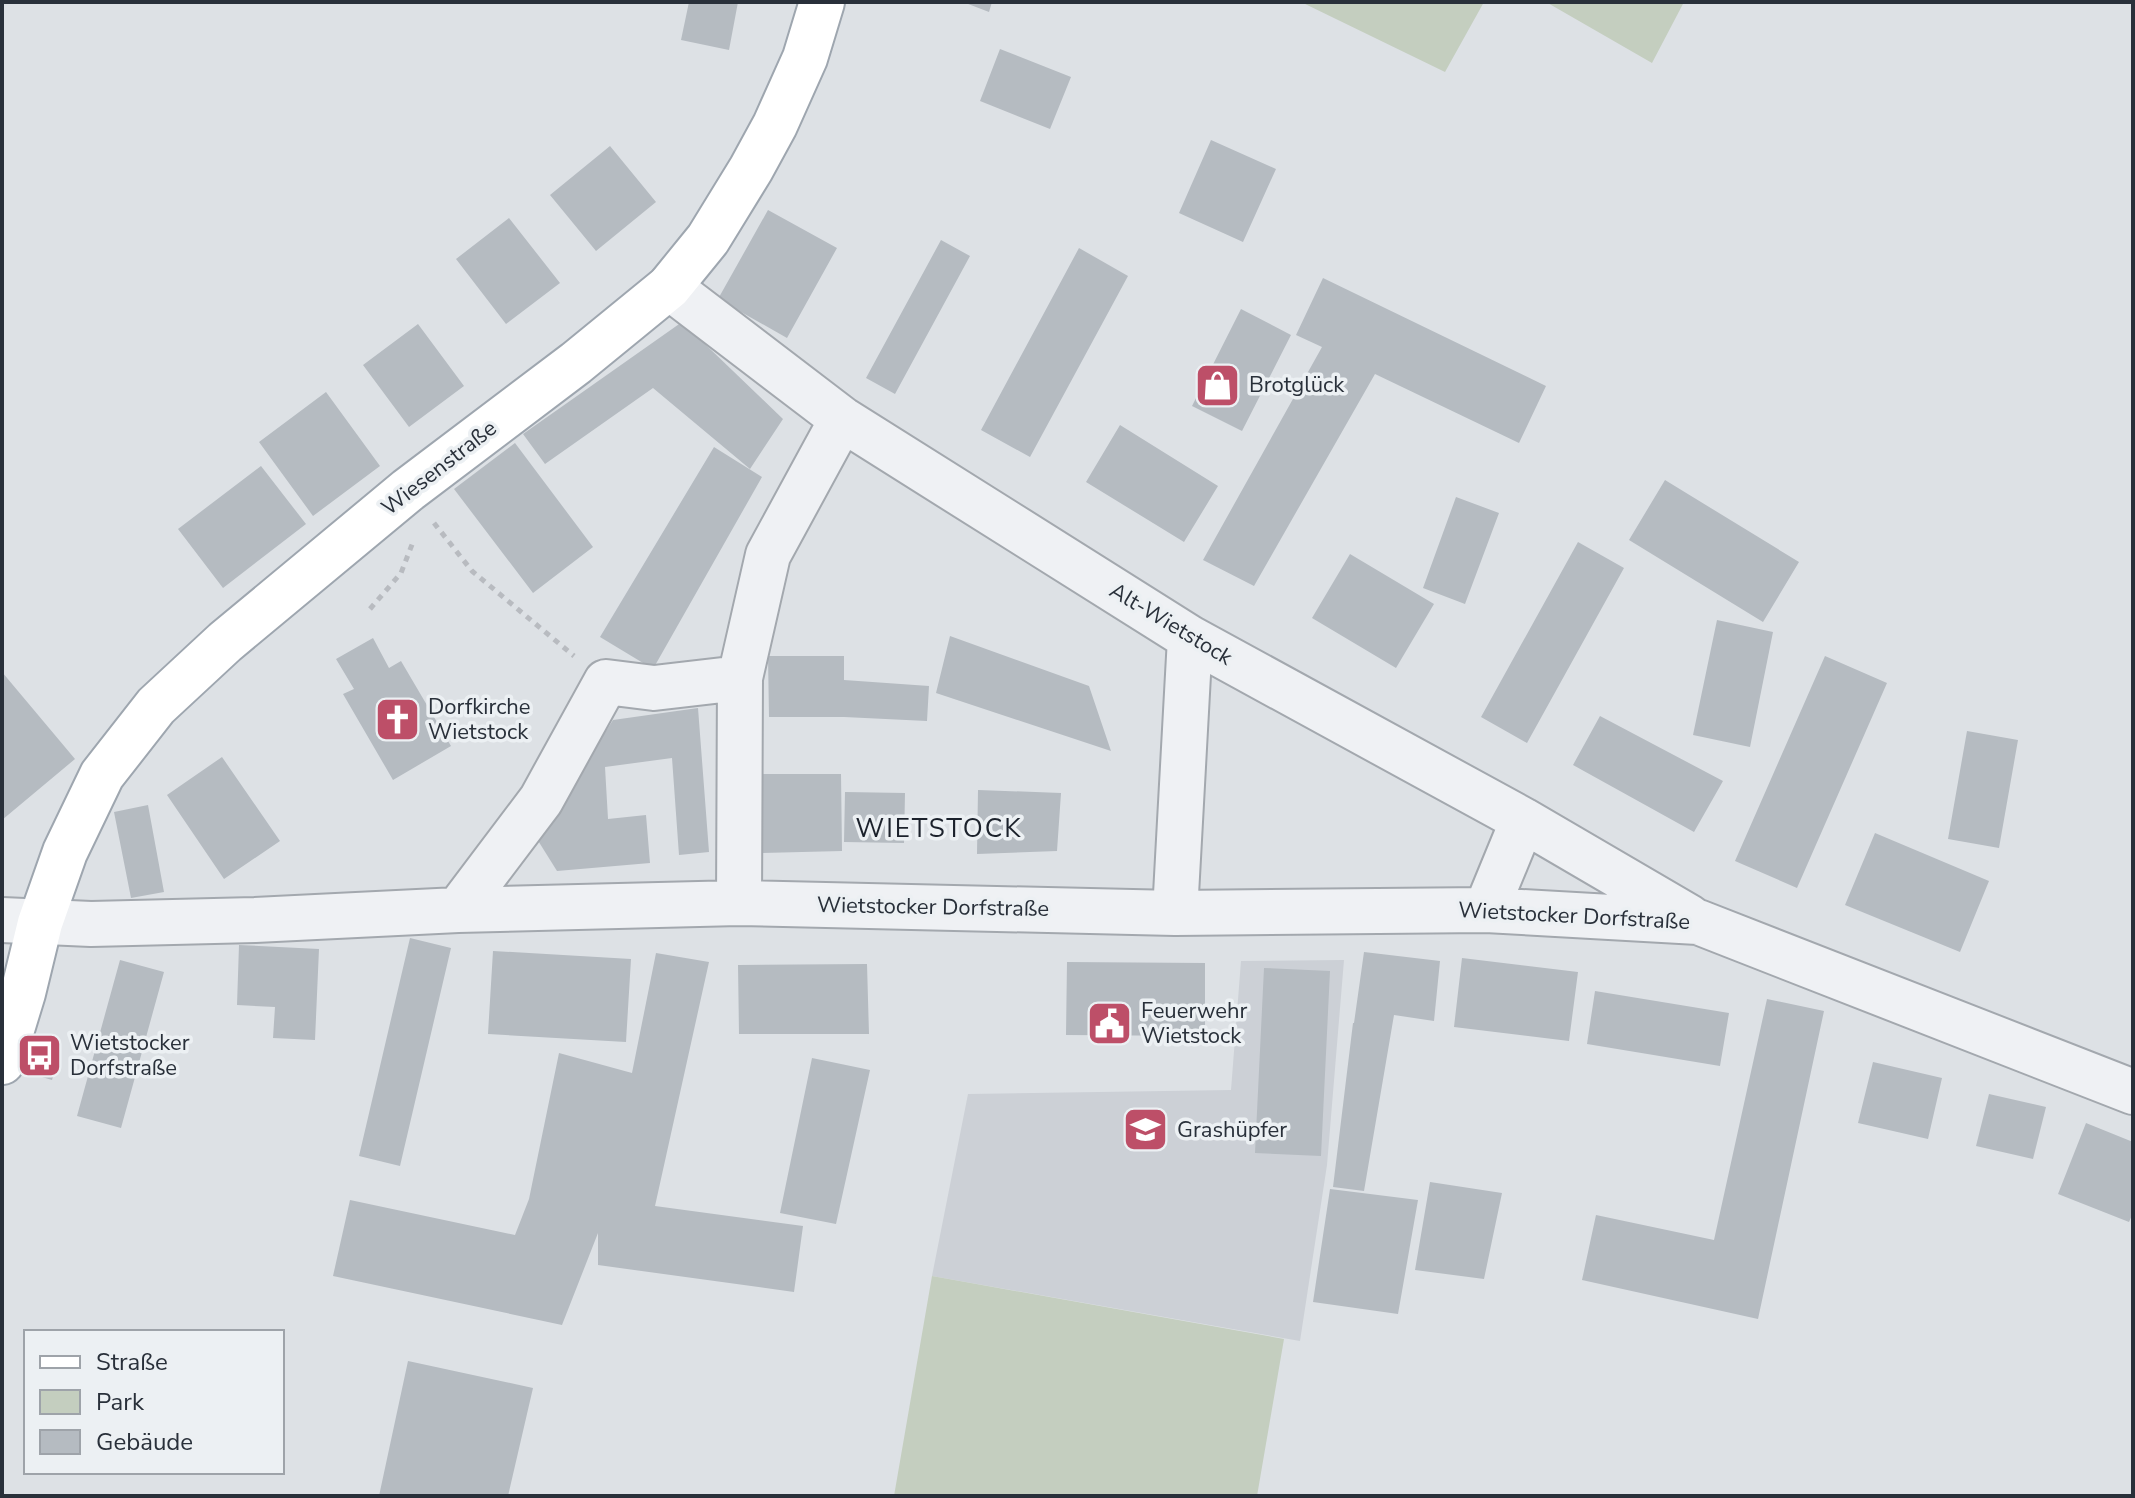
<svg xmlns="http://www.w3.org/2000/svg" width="2135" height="1498" font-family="'Nunito Sans',sans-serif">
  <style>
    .built { fill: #ccd0d6 }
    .green { fill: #c4cebf }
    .building { fill: #b5bbc1 }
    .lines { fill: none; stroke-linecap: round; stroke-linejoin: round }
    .minor-casing { stroke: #a3a8ae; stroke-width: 48 }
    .major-casing { stroke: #9ea6af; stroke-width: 48 }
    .path { stroke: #b8bbc0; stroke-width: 5; stroke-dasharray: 6 6; stroke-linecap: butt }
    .minor { stroke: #eff1f4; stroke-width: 44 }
    .major { stroke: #fff; stroke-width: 44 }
    .labels { text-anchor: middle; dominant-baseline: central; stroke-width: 7; stroke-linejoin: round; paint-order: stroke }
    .poi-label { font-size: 22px; fill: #29303a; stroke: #ecf0f3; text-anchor: start }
    .street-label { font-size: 22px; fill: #29303a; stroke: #ecf0f3 }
    .quarter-label { font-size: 26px; letter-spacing: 2px; fill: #1b212b; stroke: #ecf0f3 }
  </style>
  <rect width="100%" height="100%" fill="#dde1e5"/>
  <!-- built -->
  <path class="built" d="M1344 960 1327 1165 1300 1341 932 1276 968 1094 1231 1090 1241 961Z"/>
  <!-- green -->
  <path class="green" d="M1301 2H1484L1445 72Z
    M1546 2H1684L1652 63Z
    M932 1276 1284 1339 1257 1496H894Z"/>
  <!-- building -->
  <path class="building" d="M689 2H738L729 50 681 40Z
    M963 2H992L989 12Z
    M1000 49 1071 77 1050 129 980 101Z
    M1211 140 1276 169 1243 242 1179 213Z
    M610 146 656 202 596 251 550 195Z
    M768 210 837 248 787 338 718 299Z
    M509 218 560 283 506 324 456 259Z
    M941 240 970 256 895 394 866 378Z
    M1079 248 1128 276 1030 457 981 430Z
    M1323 278 1546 386 1519 443 1375 374 1254 586 1203 560 1322 347 1296 335Z
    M1241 309 1291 335 1242 431 1192 406Z
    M682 322 783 419 750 469 653 388 545 464 523 434Z
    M418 324 464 386 409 427 363 365Z
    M326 392 380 466 313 516 259 442Z
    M1120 425 1218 486 1184 542 1086 482Z
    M515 443 593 547 533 593 454 489Z
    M714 447 762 477 653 669 600 637Z
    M261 466 306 524 223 588 178 529Z
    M1665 480 1799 562 1763 622 1629 540Z
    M1456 497 1499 513 1465 604 1423 588Z
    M1578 542 1624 568 1527 743 1481 717Z
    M1350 554 1434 604 1396 668 1312 618Z
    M1717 620 1773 632 1750 747 1693 735Z
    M950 636 1089 686 1111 751 936 693Z
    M373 638 389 668 401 661 451 746 393 780 343 694 354 689 336 659Z
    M768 656H844V680L929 686 927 721 844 717H769Z
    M1825 656 1887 683 1797 888 1735 861Z
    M2 672 75 759 2 820Z
    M698 708 709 852 679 855 672 758 605 767 608 819 646 815 650 863 557 871 537 839 613 720Z
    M1600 716 1723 781 1694 832 1573 765Z
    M1967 731 2018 740 1999 848 1948 839Z
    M222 757 280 841 224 879 167 795Z
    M757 774H841L842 851 758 853Z
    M978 790 1061 793 1057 851 977 854Z
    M845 792 905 793 904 843 844 842Z
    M148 805 164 892 131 898 114 812Z
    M1875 833 1989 881 1960 952 1845 905Z
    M410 938 451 948 400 1166 359 1156Z
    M239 945 319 949 315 1040 273 1038 275 1007 237 1005Z
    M493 951 631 959 626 1042 488 1034Z
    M1364 952 1440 961 1434 1021 1394 1015 1364 1191 1333 1187 1353 1023H1354Z
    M656 953 709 962 655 1206 803 1226 794 1292 598 1265V1233L562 1325 333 1276 350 1200 515 1235 529 1199 559 1053 632 1073Z
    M1462 958 1578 972 1569 1041 1454 1027Z
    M120 960 164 972 121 1128 77 1116Z
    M1067 962 1205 963V1036L1066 1035Z
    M867 964 869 1034H739L738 965Z
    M1264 968 1330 971 1321 1156 1255 1153Z
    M1595 991 1729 1013 1720 1066 1587 1044Z
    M1767 999 1824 1011 1758 1319 1582 1280 1596 1215 1714 1240Z
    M50 1051 59 1054 52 1080 42 1077Z
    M812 1058 870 1070 836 1224 780 1213Z
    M1873 1062 1942 1078 1928 1139 1858 1123Z
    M1989 1094 2046 1107 2033 1159 1976 1146Z
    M2086 1123 2133 1142V1213L2129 1222 2058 1194Z
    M1430 1182 1502 1193 1484 1279 1415 1270Z
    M1330 1189 1418 1200 1398 1314 1313 1302Z
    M408 1361 533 1388 508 1496H379Z"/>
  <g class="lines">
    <defs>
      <path id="minor" d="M669 287 842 419 1190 638 1523 820 1689 917
        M739 903 740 678 768 555 842 419
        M458 910 541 800 606 682 654 688 740 678
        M1486 910 1523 820
        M1175 913 1190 638
        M2 920 91 924 255 920 458 910 739 903 1175 913 1486 910 1698 922 2133 1092"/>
      <path id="major" d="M2 1062 23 993 40 923 65 852 102 775 156 706 225 642 408 490 576 363 669 287 708 239 751 169 775 125 805 58 822 2"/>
    </defs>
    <!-- minor casing -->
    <use href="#minor" class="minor-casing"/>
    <!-- major casing -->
    <use href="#major" class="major-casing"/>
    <!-- path -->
    <path class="path" d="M434 523 472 571 574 656
      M370 609 401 573 413 542"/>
    <!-- minor -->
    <use href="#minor" class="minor"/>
    <!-- major -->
    <use href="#major" class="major"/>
  </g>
  <!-- icons -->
  <defs>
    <symbol id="shop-square" viewBox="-11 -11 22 22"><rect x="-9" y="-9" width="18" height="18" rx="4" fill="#bd4f68" stroke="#ecf0f3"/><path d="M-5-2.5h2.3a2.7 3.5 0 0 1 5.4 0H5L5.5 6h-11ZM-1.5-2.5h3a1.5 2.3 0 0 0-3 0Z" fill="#fff"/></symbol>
    <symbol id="church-square" viewBox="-11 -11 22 22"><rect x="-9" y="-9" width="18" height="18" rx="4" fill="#bd4f68" stroke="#ecf0f3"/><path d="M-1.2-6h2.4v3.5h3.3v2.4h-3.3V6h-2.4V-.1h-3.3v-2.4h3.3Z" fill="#fff"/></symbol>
    <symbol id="civic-square" viewBox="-11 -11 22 22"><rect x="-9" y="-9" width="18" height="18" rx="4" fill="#bd4f68" stroke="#ecf0f3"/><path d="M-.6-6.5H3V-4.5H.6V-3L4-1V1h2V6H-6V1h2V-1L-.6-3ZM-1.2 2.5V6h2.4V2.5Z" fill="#fff"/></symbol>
    <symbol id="bus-square" viewBox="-11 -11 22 22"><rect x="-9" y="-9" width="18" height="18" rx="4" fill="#bd4f68" stroke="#ecf0f3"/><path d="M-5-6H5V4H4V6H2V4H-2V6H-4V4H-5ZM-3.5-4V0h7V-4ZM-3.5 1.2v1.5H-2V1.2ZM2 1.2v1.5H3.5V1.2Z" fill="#fff"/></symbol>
    <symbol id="school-square" viewBox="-11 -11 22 22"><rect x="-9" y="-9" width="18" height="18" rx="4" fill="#bd4f68" stroke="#ecf0f3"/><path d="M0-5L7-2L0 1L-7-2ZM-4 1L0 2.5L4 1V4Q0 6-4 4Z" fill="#fff"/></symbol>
  </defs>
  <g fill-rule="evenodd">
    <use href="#shop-square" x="1192" y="360" width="51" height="51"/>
    <use href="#church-square" x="372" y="694" width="51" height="51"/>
    <use href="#civic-square" x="1084" y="998" width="51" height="51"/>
    <use href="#bus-square" x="14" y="1030" width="51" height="51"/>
    <use href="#school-square" x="1120" y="1104" width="51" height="51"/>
  </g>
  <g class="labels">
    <!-- poi labels -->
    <g class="poi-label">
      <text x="1249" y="385">Brotglück</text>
      <text x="428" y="707">Dorfkirche<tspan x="428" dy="25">Wietstock</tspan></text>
      <text x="1141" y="1011">Feuerwehr<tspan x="1141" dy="25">Wietstock</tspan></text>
      <text x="70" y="1043">Wietstocker<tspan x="70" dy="25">Dorfstraße</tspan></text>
      <text x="1177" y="1130">Grashüpfer</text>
    </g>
    <!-- street labels -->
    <g class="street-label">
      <text transform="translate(439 468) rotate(-38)">Wiesenstraße</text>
      <text transform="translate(1171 624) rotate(31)">Alt-Wietstock</text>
      <text transform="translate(933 907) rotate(1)">Wietstocker Dorfstraße</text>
      <text transform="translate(1574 916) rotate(3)">Wietstocker Dorfstraße</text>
    </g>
    <!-- quarter labels -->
    <g class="quarter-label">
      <text x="939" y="828">WIETSTOCK</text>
    </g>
  </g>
  <!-- border -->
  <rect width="2135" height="1498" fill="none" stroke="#29303a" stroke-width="8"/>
  <!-- legend -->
  <rect x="24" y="1330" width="260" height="144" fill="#ecf0f3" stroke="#9ea3a9" stroke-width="2"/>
  <rect x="40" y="1356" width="40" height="12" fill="#ffffff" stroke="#9ea3a9" stroke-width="2"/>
  <text x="96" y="1370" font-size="24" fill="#29303a">Straße</text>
  <rect x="40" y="1390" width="40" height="24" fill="#c4cebf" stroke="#9ea3a9" stroke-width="2"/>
  <text x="96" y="1410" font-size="24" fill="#29303a">Park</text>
  <rect x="40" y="1430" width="40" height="24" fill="#b5bbc1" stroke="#9ea3a9" stroke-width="2"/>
  <text x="96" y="1450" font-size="24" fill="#29303a">Gebäude</text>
</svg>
